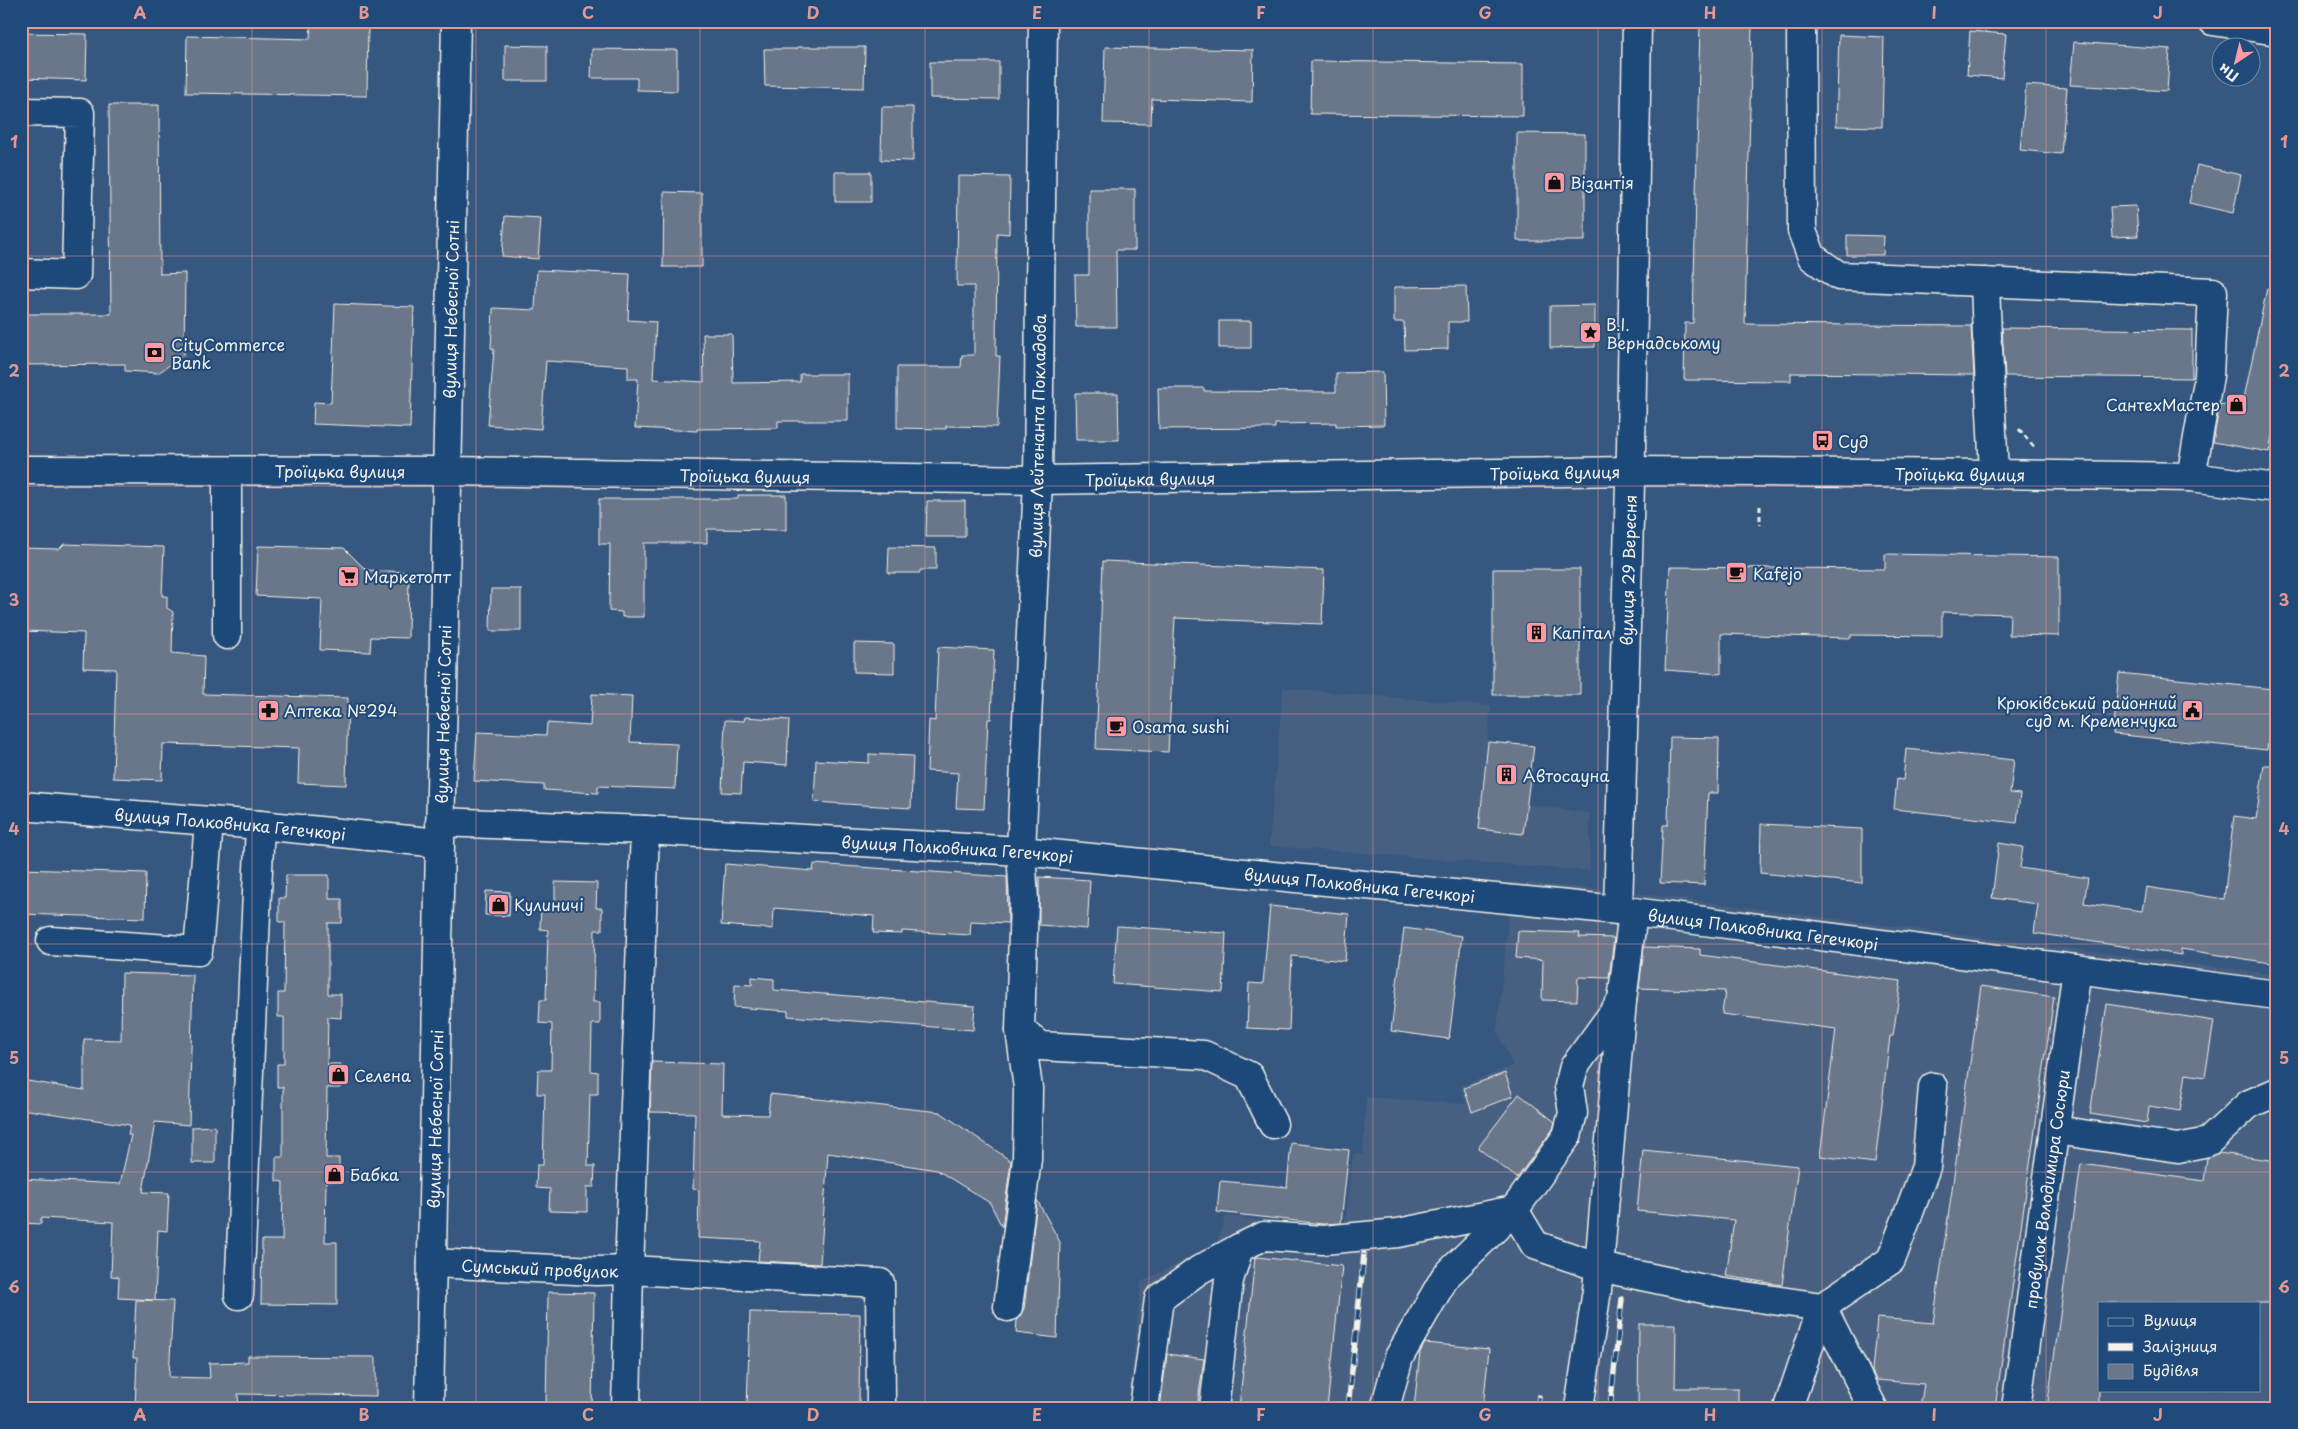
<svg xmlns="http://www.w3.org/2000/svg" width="2298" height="1429" font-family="'Playpen Sans',sans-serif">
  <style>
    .built { fill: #466082; fill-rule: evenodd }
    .building { fill: #6b768a; stroke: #f4f1e8 }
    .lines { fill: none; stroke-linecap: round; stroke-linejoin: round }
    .minor-casing { stroke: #f4f1e8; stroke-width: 31 }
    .major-casing { stroke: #f4f1e8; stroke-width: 31 }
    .path { stroke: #f4f1e8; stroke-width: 3; stroke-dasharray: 5 4; stroke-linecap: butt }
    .minor { stroke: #1f4a7a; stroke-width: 28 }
    .major { stroke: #1f4a7a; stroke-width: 28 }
    .rail-casing { stroke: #f4f1e8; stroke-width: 5.5 }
    .rail { stroke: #1f4a7a; stroke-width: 4; stroke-dasharray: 11; stroke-linecap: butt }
    .grid { fill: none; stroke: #e69792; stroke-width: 1; stroke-opacity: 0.55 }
    .labels { text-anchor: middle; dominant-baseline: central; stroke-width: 4; stroke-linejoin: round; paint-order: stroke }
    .poi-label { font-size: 16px; fill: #f4f1e8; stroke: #1f4a7a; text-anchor: start }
    .street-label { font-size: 16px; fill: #f4f1e8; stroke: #1f4a7a }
    .neatline { fill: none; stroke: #e69792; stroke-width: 2 }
    .grid-label { font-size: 16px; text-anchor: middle; font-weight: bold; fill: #e69792 }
  </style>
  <rect width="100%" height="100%" fill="#36577f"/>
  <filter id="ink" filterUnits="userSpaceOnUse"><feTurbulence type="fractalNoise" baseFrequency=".02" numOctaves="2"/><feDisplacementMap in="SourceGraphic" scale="10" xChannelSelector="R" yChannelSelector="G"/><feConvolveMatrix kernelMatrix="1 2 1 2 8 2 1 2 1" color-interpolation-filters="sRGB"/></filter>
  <g filter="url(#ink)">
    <!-- built -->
    <path class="built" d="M1283 688 1491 706 1479 829 1523 834 1528 805 1590 813V871L1269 846Z
      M1512 882 1619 891 2277 975V1408H1128L1141 1282 1216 1244 1226 1216 1344 1231 1353 1154H1363L1366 1097 1466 1104 1461 1086 1513 1066 1497 1030ZM2099 1303H2259V1390H2099Z"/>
    <!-- building -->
    <path class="building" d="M311 21H368L367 96 186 93 187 36 310 39Z
      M1700 23H1752L1745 324 1971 326 1974 375 1791 373V381L1684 380 1685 323H1693Z
      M1970 31 2006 34 2002 78 1967 75Z
      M21 33 87 34 86 80 21 78Z
      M1839 35 1884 37 1882 127 1836 126Z
      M2074 42 2170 49 2167 91 2070 85Z
      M505 45 547 46V81H505Z
      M797 47H865L864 88 765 86 764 49H797Z
      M1105 47 1253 50 1252 102 1152 99 1151 124 1103 123Z
      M592 49 677 50V91L637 90V78H591Z
      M1311 61 1523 64V116L1310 114Z
      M930 62H999V99L930 98Z
      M2026 85 2067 88 2061 154 2020 150Z
      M109 105H159L160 274 185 273 184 355 158 373 125 371V364L21 365V314H111Z
      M882 107H913V161L881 160Z
      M1517 133 1585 134V241H1517Z
      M2197 165 2241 175 2233 213 2189 203Z
      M835 172H871V202H835Z
      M958 176 1010 177 1009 234 997 233 996 356H1000L997 427 946 426V429L897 428V367H961L962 355H974V286H957Z
      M1089 189H1135V250H1116L1117 327H1076L1075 275H1089Z
      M664 192 702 193V267H663Z
      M2136 206 2138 236 2112 237 2110 207Z
      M505 216 541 218 538 259 502 256Z
      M1847 235 1884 236 1883 255H1847Z
      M537 270 630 274 628 320 656 322 653 379 704 382 703 334H732L733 383 800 382V374H848V421H778V428L697 429V431L635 428 638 379H628V366L546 361 541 429 488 425 494 349 491 348 493 308 535 310Z
      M1466 286 1467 322H1448V349L1405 350 1404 322H1394V287Z
      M2267 288 2277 289V406L2269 452 2213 442 2220 404 2242 408Z
      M335 304 414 307 410 428 313 424 314 402 331 403Z
      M1595 305V347L1550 348V306Z
      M1219 321H1251V348H1219Z
      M2002 328 2192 330V378L2005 376Z
      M1383 372 1384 425 1336 426V423L1275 424V428L1159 429 1158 388H1204V391L1336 392V373Z
      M1075 393H1118L1119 440H1076Z
      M738 495H786V530L707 529V543H644V617H622V612L609 611 610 544H599V499H738Z
      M927 501H965V537H926Z
      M64 544 164 547 162 596H167V608L173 612 172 653 204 656 203 694 348 698 346 785 298 783 299 748 163 744 162 780 113 778 116 669 83 668 84 633 21 631V548L59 549Z
      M258 546 344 548 366 570 409 572 408 638 371 637 370 652 320 650 322 599 256 596Z
      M889 547 936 548V570H920V573H888Z
      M1885 554 2059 557V636L2009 635 2010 614 1942 612V636L1851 635V638L1721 634V674L1665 670 1670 567 1885 569Z
      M1103 561 1324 570 1322 624 1175 618 1168 752 1096 749Z
      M1493 569H1580V695H1493Z
      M491 589H521V631H490Z
      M854 643 894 644V673L854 672Z
      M938 647 994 650 991 719H988L984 809 956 808 958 773 927 771 929 720 935 721Z
      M2119 673 2273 689 2267 750 2113 734Z
      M592 694 632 696 630 742 677 744 675 789 598 786V793L544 790V785L474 781 477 732 546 735 547 723 590 726Z
      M745 717 789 720 787 765 743 762 741 793 722 792 725 720 744 721Z
      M1670 737 1719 738 1718 793H1708L1704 885 1660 883 1663 825H1668Z
      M1488 742 1534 746 1523 834 1479 829Z
      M1906 749 2014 760 2010 793 2020 794 2017 823 1894 809 1897 779 1903 780Z
      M869 754 913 756 911 808 814 802 816 760 869 763Z
      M2264 765H2277V862L2270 918 2277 919V964L2181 949V955L2034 933 2038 904 1992 898 1999 843 2023 847 2020 868 2088 878 2084 903 2142 911 2146 887 2224 899 2234 816 2256 819Z
      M1761 824 1862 829V883L1760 873Z
      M725 864 813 871 814 864 1007 877 1008 923 971 921 970 935 902 931V934L873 933 874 916 774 908 773 929 721 925Z
      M21 869 146 873 145 918 21 914Z
      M286 875H329V899H342V923H328V994H341V1018L328 1017 327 1064H341L340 1088H327L326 1158H339V1182H326L325 1242H337V1305L261 1304 262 1240H282L283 1182 276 1181V1157H283V1087H277V1064H284V1017H278V993H284L285 922H279V898H285Z
      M1039 877 1090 880 1087 929 1039 925Z
      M555 882 597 883 596 908H602V930H595L593 1002H600V1024H592L591 1071 598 1072V1094H590L588 1166H595L594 1187H587V1212L549 1211 550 1189 536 1188 537 1165H543L545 1094H537L538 1070H551L552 1024 539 1023 540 1000H546L548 930 540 929 541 905 555 906Z
      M486 891 510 892 509 916 485 915Z
      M1270 906 1349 914 1345 961 1292 956 1289 1030 1247 1028 1249 983 1263 984Z
      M1117 926 1226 933 1223 992 1113 984Z
      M1404 928 1462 936 1449 1039 1391 1031Z
      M1518 931 1580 933 1579 937 1614 938 1609 978 1578 977 1577 1001 1542 1000 1543 960 1516 958Z
      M1644 947 1700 949V955L1901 981 1893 1036H1890L1875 1163 1820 1156 1836 1029 1722 1014 1725 991 1639 988Z
      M122 973 193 975 189 1125 155 1122 143 1192 169 1193 167 1231 158 1230 155 1300 118 1298 119 1277 111 1276 113 1222 41 1218V1224L21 1223V1179L120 1184 131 1135H128L130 1125 21 1109V1080L84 1090V1039L121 1040Z
      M752 977 774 979V990L975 1006 973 1030 788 1016V1011L734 1007 735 984 752 985Z
      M1981 986 2054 997 1995 1408H1920L1924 1384 1876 1380 1872 1371 1877 1318 1933 1323Z
      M2107 1004 2214 1021 2205 1077 2186 1074 2180 1111 2149 1106 2147 1123 2090 1114Z
      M652 1062 723 1064 722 1114 768 1115 770 1094 940 1112 1011 1161 1002 1227 990 1203 937 1170 828 1153 820 1264 758 1261 760 1241 698 1238 699 1190 693 1189 695 1113 650 1112Z
      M1505 1073 1513 1096 1472 1112 1464 1088Z
      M1519 1094 1555 1122 1553 1129 1517 1178 1478 1148Z
      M215 1126V1163H192V1127Z
      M1291 1143 1349 1150 1341 1223 1323 1224 1217 1212 1220 1181 1287 1187Z
      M1643 1150 1798 1166 1782 1285 1726 1276 1734 1220 1637 1211Z
      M2219 1153 2277 1161V1303H2099V1408H2047L2081 1164 2204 1181 2207 1158Z
      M1037 1200 1060 1242 1057 1338 1016 1333 1017 1319 1024 1309Z
      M1257 1257 1342 1266 1327 1408H1239L1255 1258Z
      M548 1292 594 1293 592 1408H546Z
      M136 1300 173 1301 169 1377 210 1378 209 1363 248 1362V1356L376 1357V1396L238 1394 239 1408H135L137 1358H133Z
      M750 1312 860 1314 859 1408H747Z
      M1639 1324H1676L1675 1388H1738V1408H1638Z
      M1425 1343 1489 1349 1483 1408H1414L1420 1352Z
      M1167 1354 1204 1359 1197 1408H1160Z"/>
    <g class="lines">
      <defs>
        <g id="minor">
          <path d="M1043 21 1038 480 1021 851 1024 900 1020 1030 1040 1046 1204 1055 1249 1076 1273 1124"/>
          <path d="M1801 21 1802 231 1812 257 1839 276 2213 292 2209 376 2191 477"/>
          <path d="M2213 21 2277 31"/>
          <path d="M21 112 80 113 76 275 21 273"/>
          <path d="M1985 282 1987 338"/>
          <path d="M1988 348 1994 474"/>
          <path d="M227 472V635"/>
          <path id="s1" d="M21 806 260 825 439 843"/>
          <path id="s2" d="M440 822 645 830 1021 851 1618 910 2277 995"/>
          <path d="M645 830 629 1270 880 1283 881 1403"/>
          <path id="s3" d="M1618 910 1631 449 1637 21"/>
          <path d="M51 941 198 951 209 823"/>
          <path d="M2055 1130 2178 1148 2208 1142 2249 1104 2277 1092"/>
          <path id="s4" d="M432 1263 596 1271 629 1270 626 1408"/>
          <path d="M239 1295 260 825"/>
          <path d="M1008 1307 1027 1159 1028 1088 1020 1030"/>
          <path d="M1822 1307 1873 1408"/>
          <path id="s5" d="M429 1408 456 21"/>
          <path d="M1144 1408 1159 1299 1199 1270 1239 1248"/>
          <path d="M1214 1408 1229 1280 1239 1248 1264 1236 1323 1240 1398 1233 1514 1210 1535 1245 1599 1267 1718 1292 1822 1307 1891 1260 1926 1167 1933 1087"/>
          <path d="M1385 1408 1399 1357 1445 1277 1514 1210 1567 1136 1573 1113 1569 1086 1574 1067 1622 1001"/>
          <path d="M1579 1408 1597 1290 1622 1001 1633 912"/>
          <path d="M1788 1408 1822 1307"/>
          <path id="s6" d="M2016 1408 2077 969"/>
        </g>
        <g id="major">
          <path id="s7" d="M21 470 445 471 1038 480 1630 471 1994 474 2191 477 2277 488"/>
        </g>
      </defs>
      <!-- minor casing -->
      <use href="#minor" class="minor-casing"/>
      <!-- major casing -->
      <use href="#major" class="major-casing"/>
      <!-- path -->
      <path class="path" d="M2019 429 2034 447
        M1760 506V525"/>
      <!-- minor -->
      <use href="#minor" class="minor"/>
      <!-- major -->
      <use href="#major" class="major"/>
      <defs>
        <path id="rail" d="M1348 1408 1364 1254
          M1537 1408 1539 1397
          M1610 1408 1622 1299"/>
      </defs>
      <!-- rail casing -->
      <use href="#rail" class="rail-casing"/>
      <!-- rail -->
      <use href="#rail" class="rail"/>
    </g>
  </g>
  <!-- grid -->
  <path class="grid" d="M252 21V1408M476 21V1408M700 21V1408M925 21V1408M1149 21V1408M1373 21V1408M1598 21V1408M1822 21V1408M2046 21V1408M21 256H2277M21 486H2277M21 714H2277M21 944H2277M21 1172H2277"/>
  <!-- icons -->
  <defs>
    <symbol id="shop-square" viewBox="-11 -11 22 22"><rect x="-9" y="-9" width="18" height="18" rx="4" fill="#ff9aa2" stroke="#1f4a7a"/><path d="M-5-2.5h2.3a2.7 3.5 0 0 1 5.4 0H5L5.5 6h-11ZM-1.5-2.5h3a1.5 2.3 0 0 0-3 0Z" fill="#111"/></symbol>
    <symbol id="sight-square" viewBox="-11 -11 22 22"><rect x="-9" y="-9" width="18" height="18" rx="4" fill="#ff9aa2" stroke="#1f4a7a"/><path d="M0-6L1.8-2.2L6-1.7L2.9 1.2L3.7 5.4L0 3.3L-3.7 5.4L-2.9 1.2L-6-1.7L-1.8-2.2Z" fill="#111"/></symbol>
    <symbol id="bank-square" viewBox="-11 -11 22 22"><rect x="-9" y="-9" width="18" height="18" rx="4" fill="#ff9aa2" stroke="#1f4a7a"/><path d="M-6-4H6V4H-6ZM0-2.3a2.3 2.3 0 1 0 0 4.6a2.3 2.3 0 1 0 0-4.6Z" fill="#111"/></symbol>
    <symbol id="bus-square" viewBox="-11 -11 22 22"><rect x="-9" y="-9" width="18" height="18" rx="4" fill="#ff9aa2" stroke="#1f4a7a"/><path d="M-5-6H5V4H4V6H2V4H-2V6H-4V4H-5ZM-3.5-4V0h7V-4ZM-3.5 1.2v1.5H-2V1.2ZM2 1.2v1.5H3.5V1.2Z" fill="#111"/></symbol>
    <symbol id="cafe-square" viewBox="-11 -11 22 22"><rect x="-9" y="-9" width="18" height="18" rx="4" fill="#ff9aa2" stroke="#1f4a7a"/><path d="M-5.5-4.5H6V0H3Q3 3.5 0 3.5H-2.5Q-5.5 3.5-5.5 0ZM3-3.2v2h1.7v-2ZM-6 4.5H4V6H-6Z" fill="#111"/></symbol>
    <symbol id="supermarket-square" viewBox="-11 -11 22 22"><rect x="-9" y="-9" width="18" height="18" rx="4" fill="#ff9aa2" stroke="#1f4a7a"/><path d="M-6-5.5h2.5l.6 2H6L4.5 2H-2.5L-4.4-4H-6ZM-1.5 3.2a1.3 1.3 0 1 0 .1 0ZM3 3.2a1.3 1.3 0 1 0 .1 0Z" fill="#111"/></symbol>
    <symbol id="building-square" viewBox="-11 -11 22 22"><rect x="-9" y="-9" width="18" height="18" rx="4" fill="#ff9aa2" stroke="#1f4a7a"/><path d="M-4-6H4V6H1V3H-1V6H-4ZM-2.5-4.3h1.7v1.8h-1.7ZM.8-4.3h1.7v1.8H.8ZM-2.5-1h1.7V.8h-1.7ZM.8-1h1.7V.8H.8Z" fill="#111"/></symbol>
    <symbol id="pharmacy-square" viewBox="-11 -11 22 22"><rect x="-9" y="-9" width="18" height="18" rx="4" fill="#ff9aa2" stroke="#1f4a7a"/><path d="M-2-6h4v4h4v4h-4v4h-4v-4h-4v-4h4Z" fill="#111"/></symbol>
    <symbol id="civic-square" viewBox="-11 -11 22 22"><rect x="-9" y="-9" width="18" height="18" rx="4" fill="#ff9aa2" stroke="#1f4a7a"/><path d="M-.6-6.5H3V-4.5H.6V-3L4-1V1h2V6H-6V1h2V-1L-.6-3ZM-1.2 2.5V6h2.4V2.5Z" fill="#111"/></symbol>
  </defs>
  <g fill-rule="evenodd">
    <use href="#shop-square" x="1542" y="170" width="25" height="25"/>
    <use href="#sight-square" x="1578" y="320" width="25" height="25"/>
    <use href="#bank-square" x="142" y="340" width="25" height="25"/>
    <use href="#shop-square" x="2224" y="392" width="25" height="25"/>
    <use href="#bus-square" x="1810" y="428" width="25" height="25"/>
    <use href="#cafe-square" x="1724" y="560" width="25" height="25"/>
    <use href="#supermarket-square" x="336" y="564" width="25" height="25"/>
    <use href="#building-square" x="1524" y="620" width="25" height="25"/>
    <use href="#pharmacy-square" x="256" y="698" width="25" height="25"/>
    <use href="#civic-square" x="2180" y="698" width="25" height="25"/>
    <use href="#cafe-square" x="1104" y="714" width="25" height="25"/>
    <use href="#building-square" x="1494" y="762" width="25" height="25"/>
    <use href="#shop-square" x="486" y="892" width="25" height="25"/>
    <use href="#shop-square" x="326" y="1062" width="25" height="25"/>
    <use href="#shop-square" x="322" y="1162" width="25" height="25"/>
  </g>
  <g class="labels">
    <!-- poi labels -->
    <g class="poi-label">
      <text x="1570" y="182">Візантія</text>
      <text x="1606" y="324">В.І.<tspan x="1606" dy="18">Вернадському</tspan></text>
      <text x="171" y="344">CityCommerce<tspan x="171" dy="18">Bank</tspan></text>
      <text x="2220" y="404" text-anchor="end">СантехМастер</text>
      <text x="1838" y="441">Суд</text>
      <text x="1753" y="573">Kafejo</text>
      <text x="364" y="576">Маркетопт</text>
      <text x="1552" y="632">Капітал</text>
      <text x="2177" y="702" text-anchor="end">Крюківський районний<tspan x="2177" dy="18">суд м. Кременчука</tspan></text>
      <text x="284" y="710">Аптека №294</text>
      <text x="1132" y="726">Osama sushi</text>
      <text x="1523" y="775">Автосауна</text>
      <text x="514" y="904">Кулиничі</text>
      <text x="354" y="1075">Селена</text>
      <text x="350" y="1174">Бабка</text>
    </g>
    <!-- street labels -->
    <g class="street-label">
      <text stroke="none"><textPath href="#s5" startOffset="1099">вулиця Небесної Сотні</textPath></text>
      <text transform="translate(1037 436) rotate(-89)">вулиця Лейтенанта Покладова</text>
      <text stroke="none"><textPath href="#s7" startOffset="319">Троїцька вулиця</textPath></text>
      <text stroke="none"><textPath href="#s7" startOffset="1534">Троїцька вулиця</textPath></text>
      <text stroke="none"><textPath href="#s7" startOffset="1939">Троїцька вулиця</textPath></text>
      <text stroke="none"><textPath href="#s7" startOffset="724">Троїцька вулиця</textPath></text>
      <text stroke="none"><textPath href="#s7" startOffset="1129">Троїцька вулиця</textPath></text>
      <text stroke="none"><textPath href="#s3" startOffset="340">вулиця 29 Вересня</textPath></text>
      <text stroke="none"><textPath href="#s5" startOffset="694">вулиця Небесної Сотні</textPath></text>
      <text stroke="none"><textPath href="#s1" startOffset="210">вулиця Полковника Гегечкорі</textPath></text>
      <text stroke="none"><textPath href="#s2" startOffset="518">вулиця Полковника Гегечкорі</textPath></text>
      <text stroke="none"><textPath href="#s2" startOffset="922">вулиця Полковника Гегечкорі</textPath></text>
      <text stroke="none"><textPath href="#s2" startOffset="1328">вулиця Полковника Гегечкорі</textPath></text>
      <text stroke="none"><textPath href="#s5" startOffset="289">вулиця Небесної Сотні</textPath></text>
      <text stroke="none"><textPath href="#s6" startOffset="221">провулок Володимира Сосюри</textPath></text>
      <text stroke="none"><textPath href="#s4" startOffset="108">Сумський провулок</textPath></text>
    </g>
  </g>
  <!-- margin -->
  <rect width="2298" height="1429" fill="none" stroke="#1f4a7a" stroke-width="55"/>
  <!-- legend -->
  <rect x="2098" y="1302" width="162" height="90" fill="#1f4a7a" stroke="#748da6"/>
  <rect x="2108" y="1318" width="25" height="8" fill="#1f4a7a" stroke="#748da6"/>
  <text x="2143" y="1326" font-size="15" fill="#f4f1e8">Вулиця</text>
  <rect x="2108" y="1343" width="25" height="8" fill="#f4f1e8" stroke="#748da6"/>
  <text x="2143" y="1352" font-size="15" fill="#f4f1e8">Залізниця</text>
  <rect x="2108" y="1364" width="25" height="15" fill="#6b768a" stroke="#748da6"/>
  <text x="2143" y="1376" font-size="15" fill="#f4f1e8">Будівля</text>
  <!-- north arrow -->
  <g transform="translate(2236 62) rotate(215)"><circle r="24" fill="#1f4a7a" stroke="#748da6"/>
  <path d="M0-4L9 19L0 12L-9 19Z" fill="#ff9aa2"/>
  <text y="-8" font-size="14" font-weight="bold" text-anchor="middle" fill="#f4f1e8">Пн</text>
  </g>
  <rect x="28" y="28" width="2242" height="1374" class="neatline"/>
  <g class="grid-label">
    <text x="140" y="19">A</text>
    <text x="364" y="19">B</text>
    <text x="588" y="19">C</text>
    <text x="813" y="19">D</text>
    <text x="1037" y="19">E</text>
    <text x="1261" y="19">F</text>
    <text x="1485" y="19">G</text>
    <text x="1710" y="19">H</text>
    <text x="1934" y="19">I</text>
    <text x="2158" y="19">J</text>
    <text x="14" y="148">1</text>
    <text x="2284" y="148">1</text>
    <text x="14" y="377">2</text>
    <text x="2284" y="377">2</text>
    <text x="14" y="606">3</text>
    <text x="2284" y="606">3</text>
    <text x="14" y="835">4</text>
    <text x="2284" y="835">4</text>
    <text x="14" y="1064">5</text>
    <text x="2284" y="1064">5</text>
    <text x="14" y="1293">6</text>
    <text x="2284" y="1293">6</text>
    <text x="140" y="1421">A</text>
    <text x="364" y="1421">B</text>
    <text x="588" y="1421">C</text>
    <text x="813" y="1421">D</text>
    <text x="1037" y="1421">E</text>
    <text x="1261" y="1421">F</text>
    <text x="1485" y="1421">G</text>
    <text x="1710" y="1421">H</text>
    <text x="1934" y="1421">I</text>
    <text x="2158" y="1421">J</text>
  </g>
</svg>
